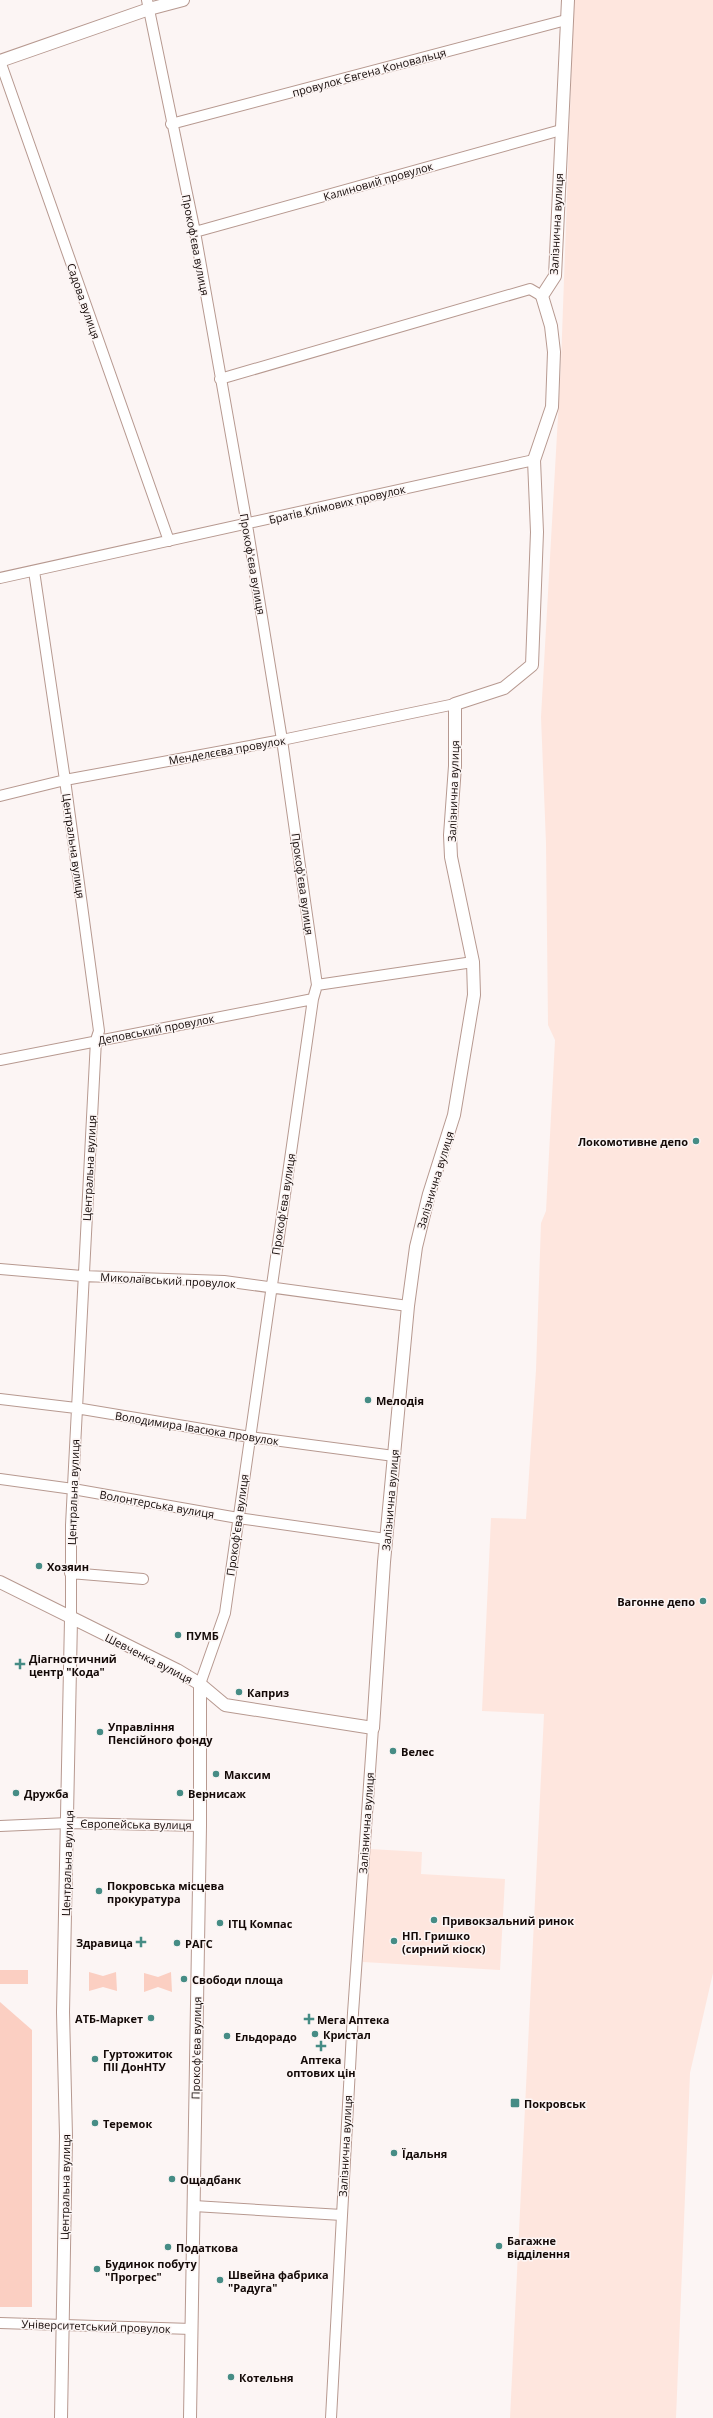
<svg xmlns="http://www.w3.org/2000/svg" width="713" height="2418" font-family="'Open Sans',sans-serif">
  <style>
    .built { fill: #fee6de }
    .green { fill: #fbcfc2 }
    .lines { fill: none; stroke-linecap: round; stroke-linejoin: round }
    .minor-casing { stroke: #b79990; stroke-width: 12 }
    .tertiary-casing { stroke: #b79990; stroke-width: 14 }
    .minor { stroke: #fff; stroke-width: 10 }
    .tertiary { stroke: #fff; stroke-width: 12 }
    .poi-dot { fill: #468c85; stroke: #fcf5f4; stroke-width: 1.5 }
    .labels { text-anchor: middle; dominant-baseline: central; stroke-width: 3; stroke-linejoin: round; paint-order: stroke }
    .street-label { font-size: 11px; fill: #130907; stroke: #fcf5f4 }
    .poi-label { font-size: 11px; font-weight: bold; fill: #130907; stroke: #fcf5f4; text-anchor: start }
  </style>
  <rect width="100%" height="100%" fill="#fcf5f4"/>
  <!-- built -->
  <path class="built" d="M574 0H713V1973L690 2073 676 2418H510L544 1714 482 1711 491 1518 526 1519 536 1370 541 1223 546 1211 555 1040 548 1025 546 843 541 717 561 363Z
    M370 1849 422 1852 421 1874 505 1879 500 1970 363 1962Z"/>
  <!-- green -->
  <path class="green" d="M0 1970H28V1984H0Z
    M89 1972 103 1976 116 1972 117 1991 103 1987 89 1991Z
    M171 1972 172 1992 158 1987 144 1992V1973L158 1977Z
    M0 2002 32 2030V2307H0Z"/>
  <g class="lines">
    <defs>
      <path id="minor" d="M147 0 195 232 247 525 282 740 317 985 313 999 225 1613 200 1684
        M0 61 169 541
        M171 124 566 20
        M195 232 561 130
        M220 379 530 289 542 296
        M34 571 65 780 99 1031 96 1040 71 1525V1619
        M0 578 534 460
        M0 796 65 780 282 740 455 704
        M317 985 473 962
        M0 1060 313 999
        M0 1269 82 1276 224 1281 408 1306
        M0 1399 76 1408 250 1437 394 1456
        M0 1479 73 1489 238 1518 386 1539
        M70 1573 143 1579
        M0 1826 68 1823 200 1826
        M194 2206 342 2215
        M0 2323 192 2329
        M331 2418 353 2013 373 1728"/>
      <path id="tertiary" d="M0 61 149 9 183 0
        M0 1582 177 1670 200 1684 225 1705 373 1728 384 1562 408 1306 416 1247 429 1194 454 1115 474 995 473 962 451 857 450 835 455 766V704L504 688 532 665 537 532 534 460 552 407 554 352 551 326 542 296 555 276 568 0
        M61 2418 66 2136 63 2012 71 1619
        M190 2418 200 1826V1684"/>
    </defs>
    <!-- minor casing -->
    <use href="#minor" class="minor-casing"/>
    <!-- tertiary casing -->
    <use href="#tertiary" class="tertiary-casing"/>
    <!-- minor -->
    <use href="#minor" class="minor"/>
    <!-- tertiary -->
    <use href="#tertiary" class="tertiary"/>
  </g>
  <!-- markers -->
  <g class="poi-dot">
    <circle cx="696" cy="1141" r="4"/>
    <circle cx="368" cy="1400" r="4"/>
    <circle cx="39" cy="1566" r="4"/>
    <circle cx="703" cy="1601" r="4"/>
    <circle cx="178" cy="1635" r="4"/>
    <path d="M18 1658h4v4h4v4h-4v4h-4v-4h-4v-4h4z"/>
    <circle cx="239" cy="1692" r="4"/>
    <circle cx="100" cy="1732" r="4"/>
    <circle cx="393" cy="1751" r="4"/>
    <circle cx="216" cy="1774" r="4"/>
    <circle cx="16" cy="1793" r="4"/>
    <circle cx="180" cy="1793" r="4"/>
    <circle cx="99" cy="1891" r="4"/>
    <circle cx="434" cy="1920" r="4"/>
    <circle cx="220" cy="1923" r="4"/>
    <circle cx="394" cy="1941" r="4"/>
    <path d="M139 1936h4v4h4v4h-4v4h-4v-4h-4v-4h4z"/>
    <circle cx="177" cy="1943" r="4"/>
    <circle cx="184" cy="1979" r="4"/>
    <circle cx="151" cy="2018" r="4"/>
    <path d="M307 2013h4v4h4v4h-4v4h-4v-4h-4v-4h4z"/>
    <circle cx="315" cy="2034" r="4"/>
    <circle cx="227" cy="2036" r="4"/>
    <path d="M319 2040h4v4h4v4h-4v4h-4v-4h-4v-4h4z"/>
    <circle cx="95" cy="2059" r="4"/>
    <rect x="510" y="2098" width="10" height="10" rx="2"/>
    <circle cx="95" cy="2123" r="4"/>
    <circle cx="394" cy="2153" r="4"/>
    <circle cx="172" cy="2179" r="4"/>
    <circle cx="499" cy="2246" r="4"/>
    <circle cx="168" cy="2247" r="4"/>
    <circle cx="97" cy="2269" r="4"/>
    <circle cx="220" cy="2280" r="4"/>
    <circle cx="231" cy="2377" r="4"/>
  </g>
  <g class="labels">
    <!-- street labels -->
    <g class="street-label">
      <text transform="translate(369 72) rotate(-15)">провулок Євгена Коновальця</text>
      <text transform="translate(378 181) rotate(-16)">Калиновий провулок</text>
      <text transform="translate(556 224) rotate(-87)">Залізнична вулиця</text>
      <text transform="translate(196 245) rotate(79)">Прокоф'єва вулиця</text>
      <text transform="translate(84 301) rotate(71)">Садова вулиця</text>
      <text transform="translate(337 504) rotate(-13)">Братів Клімових провулок</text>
      <text transform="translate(253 564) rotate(80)">Прокоф'єва вулиця</text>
      <text transform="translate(227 750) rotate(-10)">Менделєєва провулок</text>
      <text transform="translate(453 791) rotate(-88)">Залізнична вулиця</text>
      <text transform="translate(74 846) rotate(82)">Центральна вулиця</text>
      <text transform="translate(303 884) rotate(82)">Прокоф'єва вулиця</text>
      <text transform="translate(156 1029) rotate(-11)">Деповський провулок</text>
      <text transform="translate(89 1168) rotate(-87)">Центральна вулиця</text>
      <text transform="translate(435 1180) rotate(-73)">Залізнична вулиця</text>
      <text transform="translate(283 1204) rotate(-81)">Прокоф'єва вулиця</text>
      <text transform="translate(168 1280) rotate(3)">Миколаївський провулок</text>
      <text transform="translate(197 1428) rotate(9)">Володимира Івасюка провулок</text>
      <text transform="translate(73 1492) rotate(-88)">Центральна вулиця</text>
      <text transform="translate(390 1500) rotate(-85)">Залізнична вулиця</text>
      <text transform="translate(157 1504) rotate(10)">Волонтерська вулиця</text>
      <text transform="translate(237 1525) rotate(-82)">Прокоф'єва вулиця</text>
      <text transform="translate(149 1658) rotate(27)">Шевченка вулиця</text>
      <text transform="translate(366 1823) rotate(-86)">Залізнична вулиця</text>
      <text transform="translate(136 1824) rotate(1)">Європейська вулиця</text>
      <text transform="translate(67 1863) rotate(-88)">Центральна вулиця</text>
      <text transform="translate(196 2048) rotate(-89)">Прокоф'єва вулиця</text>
      <text transform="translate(345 2146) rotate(-87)">Залізнична вулиця</text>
      <text transform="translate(65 2187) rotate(-89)">Центральна вулиця</text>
      <text transform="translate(96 2326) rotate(2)">Університетський провулок</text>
    </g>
    <!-- poi labels -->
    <g class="poi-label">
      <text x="688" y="1141" text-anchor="end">Локомотивне депо</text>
      <text x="376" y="1400">Мелодія</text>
      <text x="47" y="1566">Хозяин</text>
      <text x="695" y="1601" text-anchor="end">Вагонне депо</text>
      <text x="186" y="1635">ПУМБ</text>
      <text x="29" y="1658">Діагностичний<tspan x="29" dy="13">центр "Кода"</tspan></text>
      <text x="247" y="1692">Каприз</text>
      <text x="108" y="1726">Управління<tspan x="108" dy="13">Пенсійного фонду</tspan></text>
      <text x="401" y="1751">Велес</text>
      <text x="224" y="1774">Максим</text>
      <text x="24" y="1793">Дружба</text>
      <text x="188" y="1793">Вернисаж</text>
      <text x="107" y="1885">Покровська місцева<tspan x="107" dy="13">прокуратура</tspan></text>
      <text x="442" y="1920">Привокзальний ринок</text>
      <text x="228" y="1923">ІТЦ Компас</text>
      <text x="402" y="1935">НП. Гришко<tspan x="402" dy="13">(сирний кіоск)</tspan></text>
      <text x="133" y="1942" text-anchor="end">Здравица</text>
      <text x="185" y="1943">РАГС</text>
      <text x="192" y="1979">Свободи площа</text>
      <text x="143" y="2018" text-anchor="end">АТБ-Маркет</text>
      <text x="317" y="2019">Мега Аптека</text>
      <text x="323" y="2034">Кристал</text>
      <text x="235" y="2036">Ельдорадо</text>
      <text x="103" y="2053">Гуртожиток<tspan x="103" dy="13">ПІІ ДонНТУ</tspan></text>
      <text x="321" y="2059" text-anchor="middle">Аптека<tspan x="321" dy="13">оптових цін</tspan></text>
      <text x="524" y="2103">Покровськ</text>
      <text x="103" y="2123">Теремок</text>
      <text x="402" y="2153">Їдальня</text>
      <text x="180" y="2179">Ощадбанк</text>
      <text x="507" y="2240">Багажне<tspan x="507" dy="13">відділення</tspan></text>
      <text x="176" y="2247">Податкова</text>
      <text x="105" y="2263">Будинок побуту<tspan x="105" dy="13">"Прогрес"</tspan></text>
      <text x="228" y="2274">Швейна фабрика<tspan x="228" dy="13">"Радуга"</tspan></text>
      <text x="239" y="2377">Котельня</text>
    </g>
  </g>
</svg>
